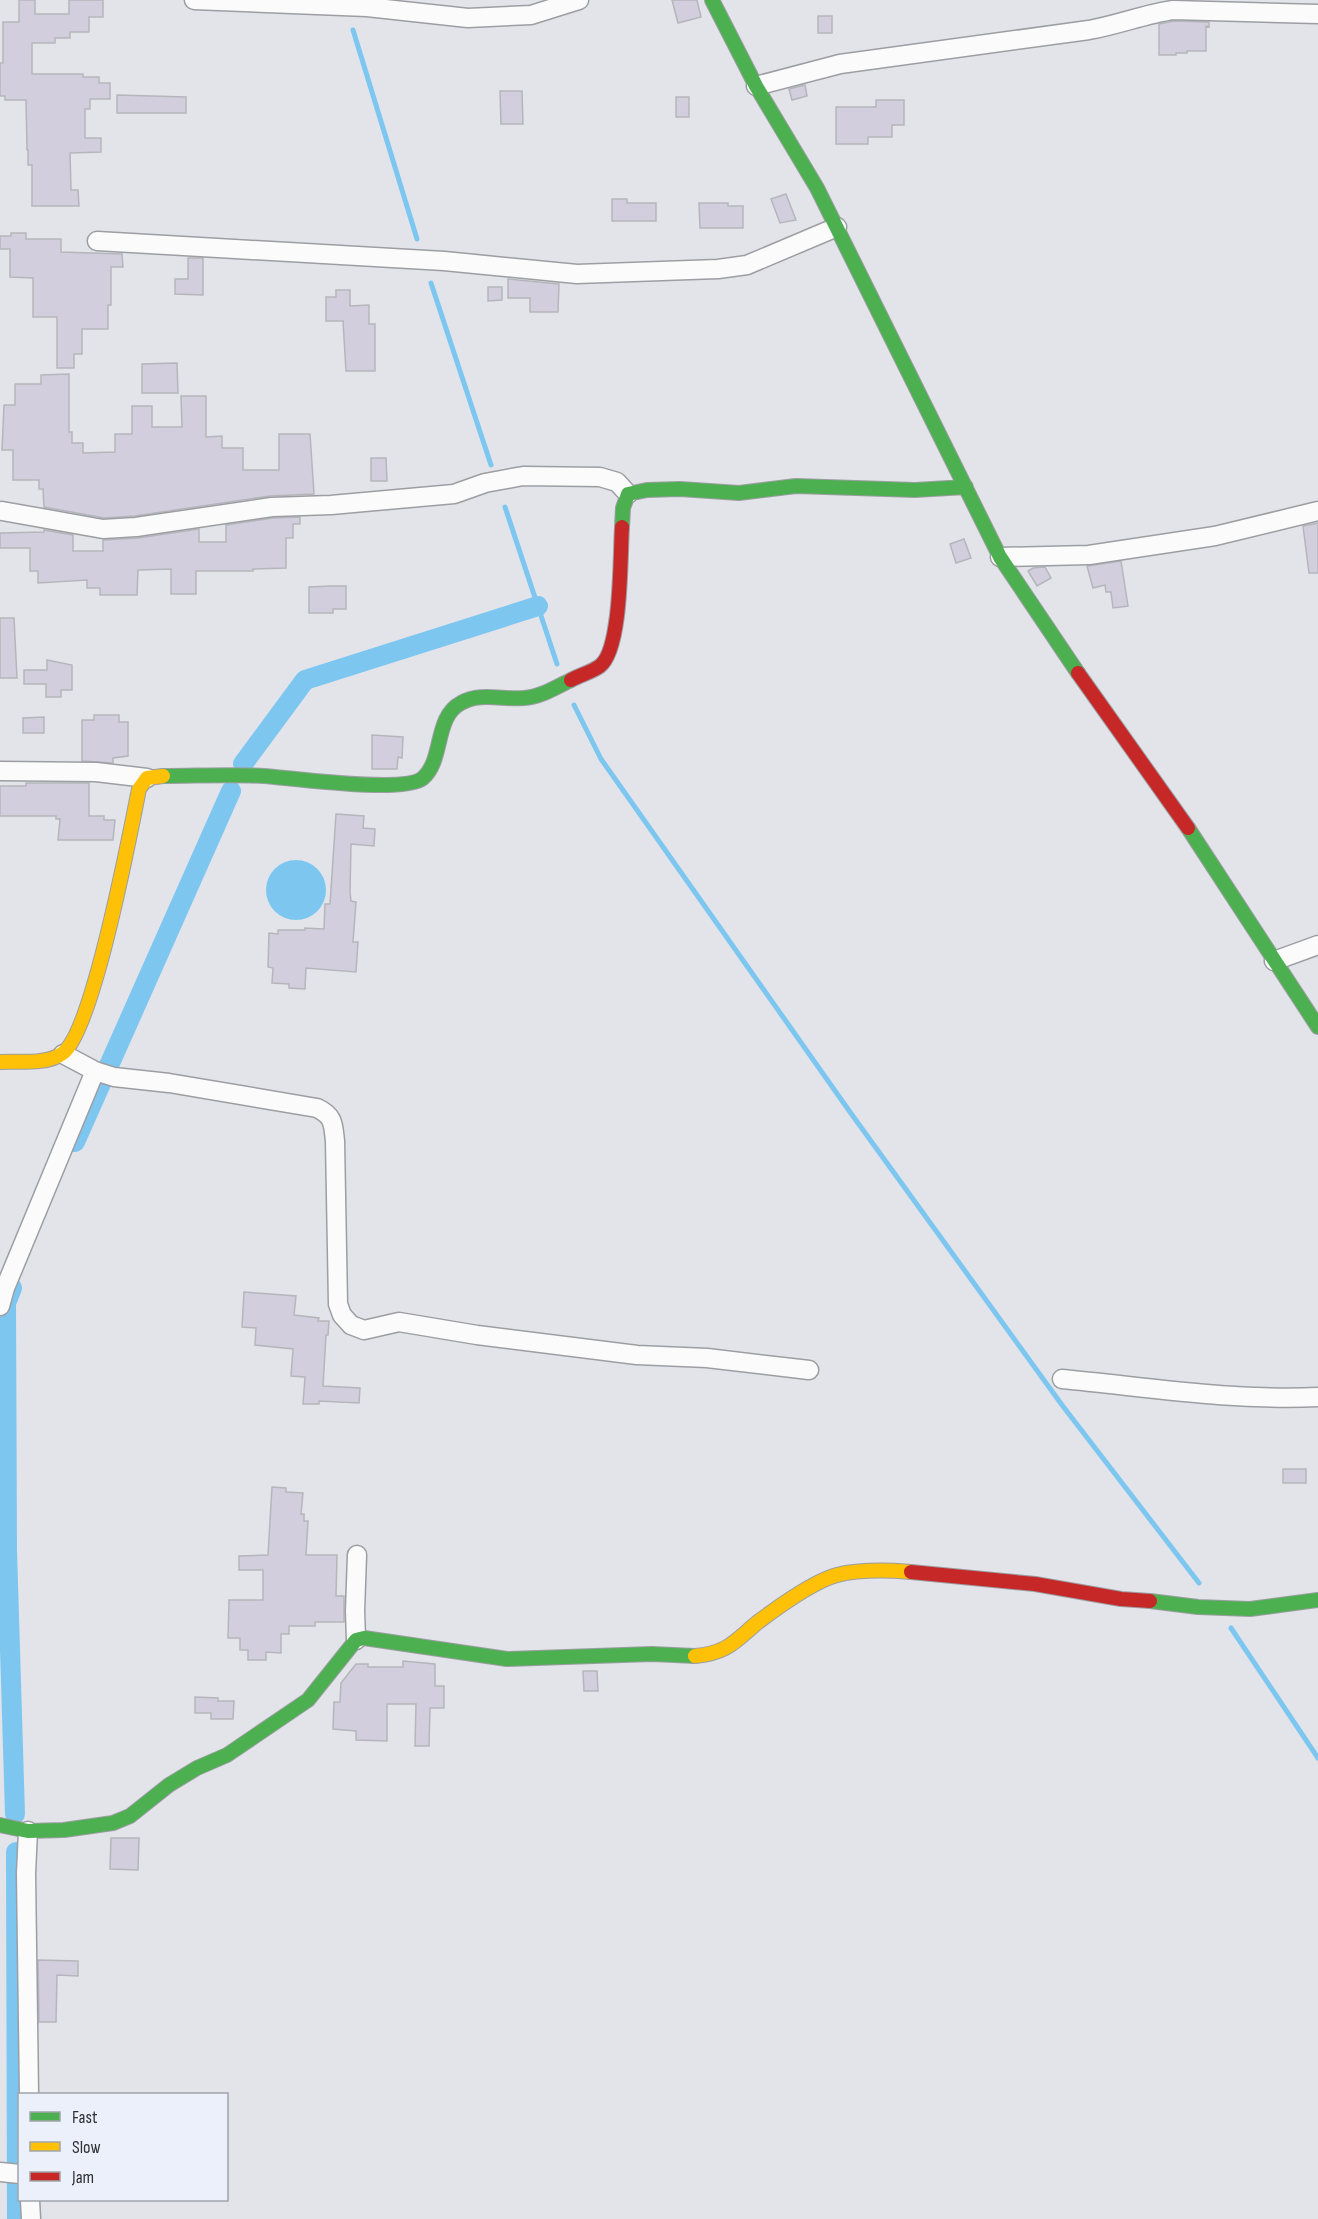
<svg xmlns="http://www.w3.org/2000/svg" width="1318" height="2219" font-family="'Sofia Sans Condensed',sans-serif">
  <style>
    .water { fill: #7dc6f0 }
    .lines { fill: none; stroke-linecap: round; stroke-linejoin: round }
    .stream { stroke: #7dc6f0; stroke-width: 5 }
    .canal { stroke: #7dc6f0; stroke-width: 20 }
    .building { fill: #d2cedd; stroke: #b5b6bb; stroke-width: 1.5 }
    .street-casing { stroke: #9c9ea2; stroke-width: 21 }
    .fast-casing { stroke: #9c9ea2; stroke-width: 16 }
    .slow-casing { stroke: #9c9ea2; stroke-width: 16 }
    .jam-casing { stroke: #9c9ea2; stroke-width: 16 }
    .street { stroke: #fbfbfc; stroke-width: 18 }
    .fast { stroke: #4caf50; stroke-width: 14 }
    .slow { stroke: #ffc107; stroke-width: 14 }
    .jam { stroke: #c62828; stroke-width: 14 }
  </style>
  <rect width="100%" height="100%" fill="#e2e4ea"/>
  <!-- water -->
  <path class="water" d="M266 890a30 30 0 1 1 60 0a30 30 0 1 1-60 0Z"/>
  <g class="lines">
    <!-- stream -->
    <path class="stream" d="M353 30 417 239
      M431 283 491 465
      M505 507 557 664
      M574 705 601 759 850 1112 1062 1405 1199 1583
      M1231 1628 1318 1758"/>
    <!-- canal -->
    <path class="canal" d="M243 764 305 680 538 606
      M75 1142 231 791
      M12 1288 6 1303 7 1550 15 1814
      M16 1852 17 2219"/>
  </g>
  <!-- building -->
  <path class="building" d="M19 0H35V14H69V0H103V17H89V32H70V38H55V43H32V74H83V77H99V83H110V99H90V109H85V138H101V152L70 153 71 190H78L79 206H32V165H28V150H27L26 100H5V96H0V63H3V22H19Z
    M672 0H697L701 17 678 23Z
    M818 16H832V33H818Z
    M1174 21 1209 22V27L1206 26V51H1187V53H1176V55H1159V24Z
    M805 85 807 96 792 100 789 89Z
    M500 91H522L523 124H501Z
    M117 95 186 97V113H117Z
    M676 97H689V117H676Z
    M876 100H904V125H892V137H868V144H836V107H876Z
    M786 194 796 220 780 223 771 199Z
    M612 199H627V203H656V221H612Z
    M699 203H728V206H743V228H700Z
    M11 233H26V239H61V252L122 254 123 267H111V305H108V329H82V354H74V368H57V317H33V278L10 277V249H0V236H11Z
    M188 258H203V295L175 294V279H188Z
    M508 279 559 284 558 312H530V298H508Z
    M488 287H502V300L488 301Z
    M336 290H350V306L369 305V324H375V371H346L343 321H326V297H336Z
    M177 363 178 393H142V364Z
    M69 374V432H72V443H83V453L115 452V434H132V406H152V427H182L181 396H206V437L222 436V448H243V470H279V434H310L314 494 270 496 135 516 104 518 44 507 43 489H39V480H13V450H2L4 405H15V384H41V375Z
    M371 458H386L387 481H371Z
    M300 517V524H293V538H286V568L253 569V571H196V594H171V569L138 570 137 595H100V588H87V580L38 583V571H30V548H0V533L44 532V530L73 535V551H103V540L138 538 199 529V542H226V525L273 518Z
    M1318 523V573H1309L1303 526Z
    M964 539 971 558 956 563 950 544Z
    M1121 561 1128 606 1113 608 1111 592H1106L1105 585 1093 588 1087 566Z
    M1045 567 1051 578 1037 586 1028 571 1033 568Z
    M331 586H346V609H333V613H309V587Z
    M0 618H14L17 678H0Z
    M47 660 72 665V690H61V697H46V684H24V670H47Z
    M94 715H119V722H128V756L113 758V763L82 761V720H94Z
    M44 717V733H23V718Z
    M372 735 403 737 402 758 398 757 397 769H372Z
    M26 783H89V816H104V820H115L113 840H58L60 819H56V816H0V786H26Z
    M336 814 364 816 363 828 375 829 374 846 351 844 350 892 351 901 356 902 353 942H358L356 972 306 968 305 989 289 988V984L272 983 273 968 268 967 269 933 278 934V930H305V928L324 929 325 904H330Z
    M244 1292 296 1296 294 1315 319 1318 318 1321H329L328 1335H326L323 1386 360 1388 359 1403 319 1401V1404H303L305 1377 291 1376 293 1349 255 1345 256 1328 242 1327Z
    M1283 1469H1306V1483H1283Z
    M272 1487 286 1488V1492L303 1493 301 1514H304V1521H308L306 1555H337L336 1596H344V1622H315V1626H289V1634H281V1653L266 1652V1660H248V1650H240V1638H228L229 1600H263V1570H239V1556L268 1555Z
    M403 1661 435 1664V1686H444V1708H430L429 1746H415L416 1704H387V1741L356 1740V1731L333 1729 334 1702H340L341 1683 356 1664H368V1667H403Z
    M583 1671H597L598 1691H584Z
    M195 1697 218 1698V1701H234L233 1719H211V1713H195Z
    M111 1838H139L138 1870 110 1869Z
    M38 1960 78 1961V1976L57 1975 56 2022H39Z"/>
  <g class="lines">
    <defs>
      <path id="street" d="M194 0 367 7 468 18 531 15 579 0
        M756 86 840 64 1089 30C1118 25 1145 14 1173 10L1318 14
        M97 241 444 261 577 274 718 269 747 265 837 227
        M2 511 103 529 136 527 272 507 331 505 454 494 485 483 523 476 600 477 617 482 628 494
        M1000 557 1089 555 1215 536 1318 511
        M0 771 96 772 147 778
        M1274 961 1318 945
        M63 1054 95 1071 114 1077 169 1083 317 1108C334 1116 333 1124 335 1141L338 1304 342 1315 351 1325 364 1330 399 1322 477 1335 637 1355 707 1358 809 1370
        M0 1306 5 1288 95 1071
        M1062 1379C1147 1387 1232 1401 1318 1397
        M356 1640 355 1611 357 1555
        M28 1831 26 1873 29 2094
        M0 2172 20 2174
        M30 2200 31 2219"/>
      <path id="fast" d="M712 0 756 86 817 188 1000 557 1078 673
        M622 527 623 508 628 494 647 490 680 489 739 493 796 486 915 490 966 487
        M163 776C196 776 230 774 264 776 292 778 405 794 423 778 444 760 434 717 461 703 480 692 503 700 524 698 541 697 556 687 571 680
        M1188 828 1318 1027
        M1150 1601 1198 1607 1250 1609 1318 1600
        M0 1825 28 1831 64 1830 113 1823 130 1816 169 1785 197 1768 227 1755 308 1700 356 1640 364 1638 507 1659 652 1654 695 1656"/>
      <path id="slow" d="M0 1062C19 1061 47 1065 63 1053 93 1030 130 834 139 789L147 778 163 776
        M695 1656C728 1653 735 1641 758 1622 778 1607 814 1581 837 1575 861 1569 887 1570 911 1572"/>
      <path id="jam" d="M1078 673 1188 828
        M571 680C580 675 592 672 600 666 622 649 620 556 622 527
        M911 1572 1035 1584 1121 1599 1150 1601"/>
    </defs>
    <!-- street casing -->
    <use href="#street" class="street-casing"/>
    <!-- fast casing -->
    <use href="#fast" class="fast-casing"/>
    <!-- slow casing -->
    <use href="#slow" class="slow-casing"/>
    <!-- jam casing -->
    <use href="#jam" class="jam-casing"/>
    <!-- street -->
    <use href="#street" class="street"/>
    <!-- fast -->
    <use href="#fast" class="fast"/>
    <!-- slow -->
    <use href="#slow" class="slow"/>
    <!-- jam -->
    <use href="#jam" class="jam"/>
  </g>
  <!-- legend -->
  <rect x="18" y="2093" width="210" height="108" fill="#ecf0fb" stroke="#a0a4ab" stroke-width="1.5"/>
  <rect x="30" y="2112" width="30" height="9" fill="#4caf50" stroke="#a0a4ab" stroke-width="1.5"/>
  <text x="72" y="2123" font-size="18" fill="#2f3134">Fast</text>
  <rect x="30" y="2142" width="30" height="9" fill="#ffc107" stroke="#a0a4ab" stroke-width="1.5"/>
  <text x="72" y="2153" font-size="18" fill="#2f3134">Slow</text>
  <rect x="30" y="2172" width="30" height="9" fill="#c62828" stroke="#a0a4ab" stroke-width="1.5"/>
  <text x="72" y="2183" font-size="18" fill="#2f3134">Jam</text>
</svg>
